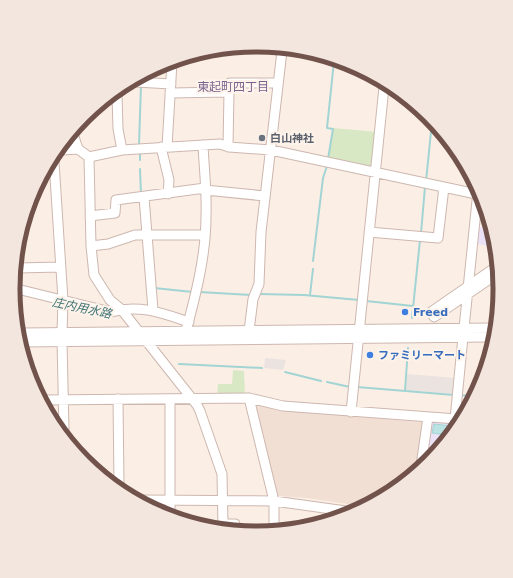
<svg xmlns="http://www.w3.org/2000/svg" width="513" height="578" font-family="'DejaVu Sans','Noto Sans JP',sans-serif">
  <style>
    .residential { fill: #f2dfd4 }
    .industrial { fill: #ebe3df }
    .education { fill: #ece2f7 }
    .green { fill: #d8e7c4 }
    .water { fill: #bbe3e2; stroke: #a2d4d4 }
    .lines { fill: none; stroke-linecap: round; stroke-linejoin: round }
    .stream { stroke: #a2d4d4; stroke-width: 2 }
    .minor-casing { stroke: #cdb7af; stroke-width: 11 }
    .minor { stroke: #fff; stroke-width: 9 }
    .worship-dot { fill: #6b7280; stroke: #fef3eb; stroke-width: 1.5 }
    .shop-dot { fill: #3f7fe0; stroke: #fef3eb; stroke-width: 1.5 }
    .labels { text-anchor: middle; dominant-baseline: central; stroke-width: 4; stroke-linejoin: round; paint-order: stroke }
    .worship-label { font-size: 11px; font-weight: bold; fill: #5b616d; stroke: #fef3eb; text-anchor: start }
    .shop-label { font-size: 11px; font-weight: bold; fill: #366cbe; stroke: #fef3eb; text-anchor: start }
    .neighbourhood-label { font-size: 12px; fill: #7a648e; stroke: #fef3eb }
    .water-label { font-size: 12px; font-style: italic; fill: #417676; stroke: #fef3eb }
    .rim { fill: none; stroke: #71534c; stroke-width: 5 }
  </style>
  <rect width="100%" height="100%" fill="#fbefe5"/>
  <!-- residential -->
  <path class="residential" d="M259 405 278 410 421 422 423 424 417 469 361 506 307 498 278 496 255 408Z"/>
  <!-- industrial -->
  <path class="industrial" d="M265 358 286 360 283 370 264 368Z
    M407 374 456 378 455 394 406 390Z"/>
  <!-- education -->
  <path class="education" d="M477 227 488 228 491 246 475 244Z
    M433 422 454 423 429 461 424 465 429 424Z"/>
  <!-- green -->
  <path class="green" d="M333 128 377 132 374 168 328 160Z
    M233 370 244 371 245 395 217 396 218 384H232Z"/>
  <!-- water -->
  <path class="water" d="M434 424 452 426 446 435 432 433Z"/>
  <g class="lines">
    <!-- stream -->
    <path class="stream" d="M139 145 141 85
      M140 152V160
      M328 159 333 129 327 128 334 61
      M140 169 141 194
      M426 181 432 122
      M421 233 425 187
      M313 261 323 178 327 166
      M154 288 193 292
      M199 292 251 295
      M258 294 304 295 359 300
      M310 295 313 269
      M366 301 413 306
      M412 318 420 240
      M179 364 262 368
      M285 372 321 381
      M327 382 350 387
      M357 387 454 395
      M405 391 408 348
      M460 395 472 396"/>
    <defs>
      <path id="minor" d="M136 82 171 84
        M170 93 229 92 230 83H278
        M117 95 118 129 122 150
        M73 134 78 149 89 157 91 246 94 275 110 300 121 309 197 405 200 411 222 474 223 526
        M161 147 169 180 168 194
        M167 147 172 62
        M228 147 229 92
        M62 150 78 149
        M89 157 122 150 220 144 229 147 271 150 481 195
        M54 162 63 300 62 333
        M205 190 265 196
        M144 197 153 310
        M90 216 115 213 116 200 205 188
        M369 232 438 238 444 187
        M91 246 108 244 135 235H205
        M496 267 431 312 434 317 497 274
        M17 268 61 267
        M13 288 111 312C139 304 162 313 189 322
        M464 328 478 191
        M186 331C196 294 206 255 206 216 207 192 204 168 203 145
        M249 331 253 299 259 284 261 232 282 51
        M22 333 492 328
        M62 341 64 430
        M23 342 490 337
        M249 398 274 501V529
        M118 399 119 484
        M170 399V515
        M44 400 249 398 283 406 457 419
        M351 412 384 87
        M455 419 463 337
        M421 466 428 417
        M143 500 274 501 353 512
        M223 524H235L236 529"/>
    </defs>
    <!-- minor casing -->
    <use href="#minor" class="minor-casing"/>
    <!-- minor -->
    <use href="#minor" class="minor"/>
  </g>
  <!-- markers -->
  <circle class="worship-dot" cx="262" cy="138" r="4"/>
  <g class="shop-dot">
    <circle cx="405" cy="312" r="4"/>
    <circle cx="370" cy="355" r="4"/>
  </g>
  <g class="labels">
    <!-- worship labels -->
    <g class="worship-label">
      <text x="270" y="138">白山神社</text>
    </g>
    <!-- shop labels -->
    <g class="shop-label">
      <text x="413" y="312">Freed</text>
      <text x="378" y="355">ファミリーマート</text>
    </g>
    <!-- neighbourhood labels -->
    <g class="neighbourhood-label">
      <text x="233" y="87">東起町四丁目</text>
    </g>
    <!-- water labels -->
    <g class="water-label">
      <text transform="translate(82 308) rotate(12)">庄内用水路</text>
    </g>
  </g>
  <!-- crop -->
  <path d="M0 0H513V578H0ZM256 52H257A236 236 0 0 1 493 288V290A236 236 0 0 1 257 526H256A236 236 0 0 1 20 290V288A236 236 0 0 1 256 52Z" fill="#f3e6de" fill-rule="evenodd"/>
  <path class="rim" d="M256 52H257A236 236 0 0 1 493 288V290A236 236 0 0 1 257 526H256A236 236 0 0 1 20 290V288A236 236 0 0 1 256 52Z"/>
</svg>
